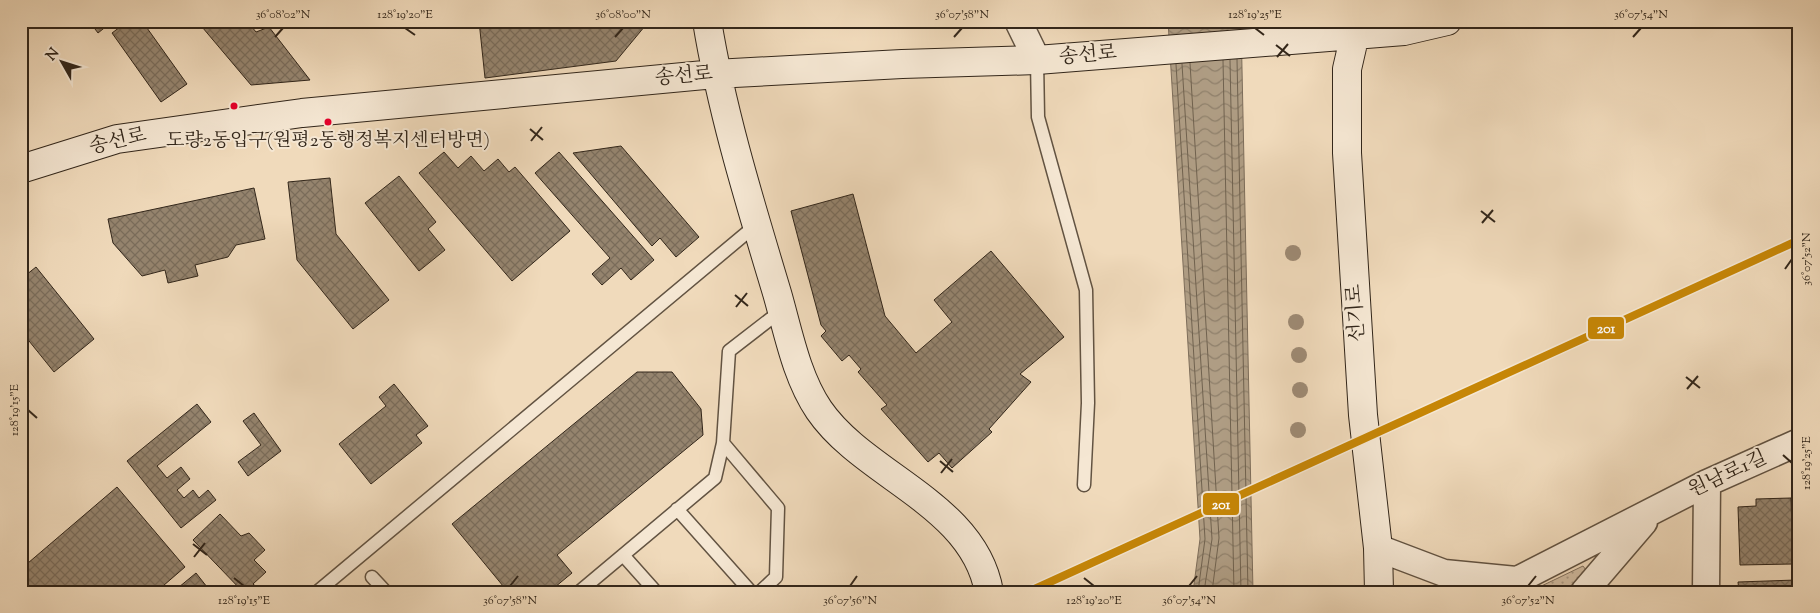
<svg xmlns="http://www.w3.org/2000/svg" width="1820" height="613" font-family="'Sorts Mill Goudy','Noto Serif KR',serif">
  <style>
    .park { fill: url(#park-dots); stroke: #81705d }
    .water { fill: url(#water-waves); stroke: #7d6d5a }
    .lines { fill: none; stroke-linecap: round; stroke-linejoin: round }
    .shore { stroke: #70624f; stroke-width: 1 }
    .building { fill: url(#building-cross-hatch); stroke: #32261a }
    .lane-casing { stroke: #625342; stroke-width: 15 }
    .street-casing { stroke: #625342; stroke-width: 29 }
    .secondary-casing { stroke: #32261a; stroke-width: 30 }
    .lane { stroke: #f5e7d3; stroke-width: 12 }
    .street { stroke: #f5e7d3; stroke-width: 26 }
    .secondary { stroke: #f5e7d3; stroke-width: 28 }
    .rail-1-casing { stroke: #f5e7d3; stroke-width: 11 }
    .rail-1 { stroke: #c68606; stroke-width: 8 }
    .tree { fill: #9e8b75 }
    .ticks { fill: none; stroke: #32261a; stroke-width: 2 }
    .bus-dot { fill: #e4002b; stroke: #f5e7d3; stroke-width: 2 }
    .labels { text-anchor: middle; dominant-baseline: central; stroke-width: 4; stroke-linejoin: round; paint-order: stroke }
    .bus-label { font-size: 19px; fill: #32261a; stroke: #f5e7d3 }
    .street-label { font-size: 20px; fill: #32261a; stroke: #f5e7d3 }
    .line-badge { stroke: #f5e7d3; stroke-width: 2 }
    .badge-label { font-size: 14px; text-anchor: middle; font-weight: bold; fill: #fff }
    .neatline { fill: none; stroke: #32261a; stroke-width: 2 }
    .ticks-label { font-size: 12px; text-anchor: middle; fill: #32261a }
  </style>
  <defs>
    <pattern id="park-dots" width="8" height="8" patternUnits="userSpaceOnUse" patternTransform="scale(1.25)"><rect width="8" height="8" fill="#d0bba0"/><path d="M2 2h.1M6 6h.1" fill="none" stroke="#a99882" stroke-width="1.8" stroke-linecap="round"/></pattern>
    <pattern id="water-waves" width="16" height="10" patternUnits="userSpaceOnUse" patternTransform="scale(1.25)"><rect width="16" height="10" fill="#af9d84"/><path d="M0 5q4-4 8 0t8 0" fill="none" stroke="#8f806b"/></pattern>
    <pattern id="building-cross-hatch" width="8" height="8" patternUnits="userSpaceOnUse" patternTransform="scale(1.25)"><rect width="8" height="8" fill="#95846e"/><path d="M0 0l8 8M0 8l8-8" fill="none" stroke="#7a6c5a"/></pattern>
  </defs>
  <rect width="100%" height="100%" fill="#f0dabb"/>
  <filter id="stains"><feTurbulence type="fractalNoise" baseFrequency=".004" numOctaves="4"/><feColorMatrix values="0 0 0 0 .2 0 0 0 0 .09 0 0 0 0 .02 0 0 0 .5 -.17"/></filter>
  <radialGradient id="worn" r=".72"><stop offset=".6" stop-color="#630" stop-opacity="0"/><stop offset="1" stop-color="#630" stop-opacity=".3"/></radialGradient>
  <!-- park -->
  <path class="park" d="M1583 566 1589 574 1574 592H1529Z"/>
  <!-- water -->
  <path class="water" d="M1168 21H1241L1253 592H1193L1200 539Z"/>
  <g class="lines">
    <!-- shore -->
    <path class="shore" d="M1237 59 1248 592
      M1223 60 1234 592
      M1230 60 1241 592
      M1190 63 1219 538 1212 592
      M1176 64 1205 539 1198 592
      M1182 64 1212 539 1204 592"/>
  </g>
  <!-- building -->
  <path class="building" d="M89 21H113L98 33Z
    M128 21H142L187 84 161 102 112 33Z
    M197 21H247L256 32 269 27 310 80 251 85Z
    M479 21H645V26L616 61 485 78Z
    M621 146 699 237 676 257 660 238 652 246 573 153Z
    M444 152 458 168 471 156 484 171 498 159 509 172 515 167 570 231 512 281 419 173Z
    M559 152 654 260 631 280 621 268 602 285 592 274 610 258 535 173Z
    M399 176 436 222 428 229 445 250 419 271 365 203Z
    M330 178 336 234 389 300 353 329 297 260 288 182Z
    M254 188 265 239 236 245 228 257 195 265 198 276 168 283 165 270 142 276 113 243 108 219Z
    M853 194 885 316 916 353 952 322 934 300 991 251 1064 337 1020 374 1031 382 989 429 992 432 952 468 939 453 928 462 881 409 887 405 858 372 861 369 849 355 842 361 821 336 826 331 821 325 791 211Z
    M36 267 94 339 54 372 21 331V279Z
    M637 372H672L701 409 703 435 557 555 572 573 549 592H508L452 524Z
    M394 384 428 426 416 435 422 443 371 484 339 444 386 406 379 397Z
    M197 404 211 422 157 466 167 478 181 467 190 479 177 490 184 498 193 490 199 498 208 490 216 500 181 528 127 461Z
    M254 413 281 451 248 476 238 462 261 445 243 421Z
    M117 487 185 567 156 592H21V569Z
    M1791 498 1793 564 1740 565 1738 507 1756 506V499Z
    M220 514 241 536 249 533 265 550 254 560 266 572 253 584 259 589 257 592H243L193 540Z
    M196 573 211 592H173Z
    M1796 580V592H1739L1738 582Z"/>
  <g class="lines">
    <defs>
      <path id="lane" d="M1037 60 1038 117 1086 290 1088 403 1084 485
        M723 443 778 508 776 577 760 592
        M677 509 751 592
        M623 555 656 592
        M372 577 386 592
        M317 592 756 225
        M579 592 715 478 723 443 729 351 782 310"/>
      <path id="street" d="M1018 21 1037 60
        M1378 548 1444 573 1516 580
        M1494 592 1707 483 1799 442
        M1584 592 1644 522
        M1706 592 1707 483"/>
      <path id="secondary" d="M707 21C722 113 750 203 777 293 788 331 796 376 819 410 864 476 974 504 989 592
        M1358 21 1347 69V153L1363 415 1378 548 1379 592
        M21 169 117 139 302 113 715 74 902 64 1037 60 1404 31 1447 21"/>
    </defs>
    <!-- lane casing -->
    <use href="#lane" class="lane-casing"/>
    <!-- street casing -->
    <use href="#street" class="street-casing"/>
    <!-- secondary casing -->
    <use href="#secondary" class="secondary-casing"/>
    <!-- lane -->
    <use href="#lane" class="lane"/>
    <!-- street -->
    <use href="#street" class="street"/>
    <!-- secondary -->
    <use href="#secondary" class="secondary"/>
    <defs>
      <path id="rail-1" d="M1028 592 1799 240"/>
    </defs>
    <!-- rail-1 casing -->
    <use href="#rail-1" class="rail-1-casing"/>
    <!-- rail-1 -->
    <use href="#rail-1" class="rail-1"/>
  </g>
  <!-- trees -->
  <g class="tree">
    <circle cx="1293" cy="253" r="8"/>
    <circle cx="1296" cy="322" r="8"/>
    <circle cx="1299" cy="355" r="8"/>
    <circle cx="1300" cy="390" r="8"/>
    <circle cx="1298" cy="430" r="8"/>
  </g>
  <!-- ticks -->
  <path class="ticks" d="M405 28 415 35M1255 28 1264 35M275 37 283 28M615 37 623 28M954 37 962 28M1633 37 1641 28M1276 45 1290 56M1277 57 1288 44M530 129 543 140M531 141 542 127M1481 211 1495 222M1482 223 1493 210M1785 269 1792 259M735 295 748 306M736 307 747 293M1686 377 1700 388M1687 389 1698 376M28 410 37 418M1783 455 1792 463M940 461 953 472M941 473 952 459M193 544 207 555M194 557 205 543M234 578 244 586M1084 578 1094 586M510 586 518 576M850 586 857 576M1189 586 1197 576M1528 586 1536 576"/>
  <!-- markers -->
  <g class="bus-dot">
    <circle cx="234" cy="106" r="4.5"/>
    <circle cx="328" cy="122" r="4.5"/>
  </g>
  <g class="labels">
    <!-- bus labels -->
    <g class="bus-label">
      <text x="328" y="141">도량2동입구(원평2동행정복지센터방면)</text>
    </g>
    <!-- street labels -->
    <g class="street-label">
      <text transform="translate(1088 56) rotate(-5)">송선로</text>
      <text transform="translate(684 77) rotate(-5)">송선로</text>
      <text transform="translate(118 142) rotate(-13)">송선로</text>
      <text transform="translate(1357 313) rotate(-94)">선기로</text>
      <text transform="translate(1728 475) rotate(-25)">원남로1길</text>
    </g>
  </g>
  <g class="line-badge">
    <rect x="1587" y="316" width="38" height="24" rx="5" fill="#c68606"/>
    <rect x="1202" y="492" width="38" height="24" rx="5" fill="#c68606"/>
  </g>
  <g class="badge-label">
    <text x="1606" y="333">201</text>
    <text x="1221" y="509">201</text>
  </g>
  <!-- margin -->
  <rect width="1820" height="613" fill="none" stroke="#f0dabb" stroke-width="55"/>
  <!-- north arrow -->
  <g transform="translate(62 62) rotate(309)" stroke="#f5e7d3" stroke-width="4" paint-order="stroke">
  <path d="M0-4L9 19L0 12L-9 19Z" fill="#32261a"/>
  <text y="-8" font-size="14" font-weight="bold" text-anchor="middle" fill="#32261a">N</text>
  </g>
  <rect x="28" y="28" width="1764" height="558" class="neatline"/>
  <g class="ticks-label">
    <text x="283" y="18">36°08'02"N</text>
    <text x="405" y="18">128°19'20"E</text>
    <text x="623" y="18">36°08'00"N</text>
    <text x="962" y="18">36°07'58"N</text>
    <text x="1255" y="18">128°19'25"E</text>
    <text x="1641" y="18">36°07'54"N</text>
    <text transform="translate(1806 259) rotate(-90)" y="4">36°07'52"N</text>
    <text transform="translate(14 410) rotate(-90)" y="4">128°19'15"E</text>
    <text transform="translate(1806 463) rotate(-90)" y="4">128°19'25"E</text>
    <text x="244" y="604">128°19'15"E</text>
    <text x="510" y="604">36°07'58"N</text>
    <text x="850" y="604">36°07'56"N</text>
    <text x="1094" y="604">128°19'20"E</text>
    <text x="1189" y="604">36°07'54"N</text>
    <text x="1528" y="604">36°07'52"N</text>
  </g>
  <rect width="100%" height="100%" filter="url(#stains)"/>
  <rect width="100%" height="100%" fill="url(#worn)"/>
</svg>
